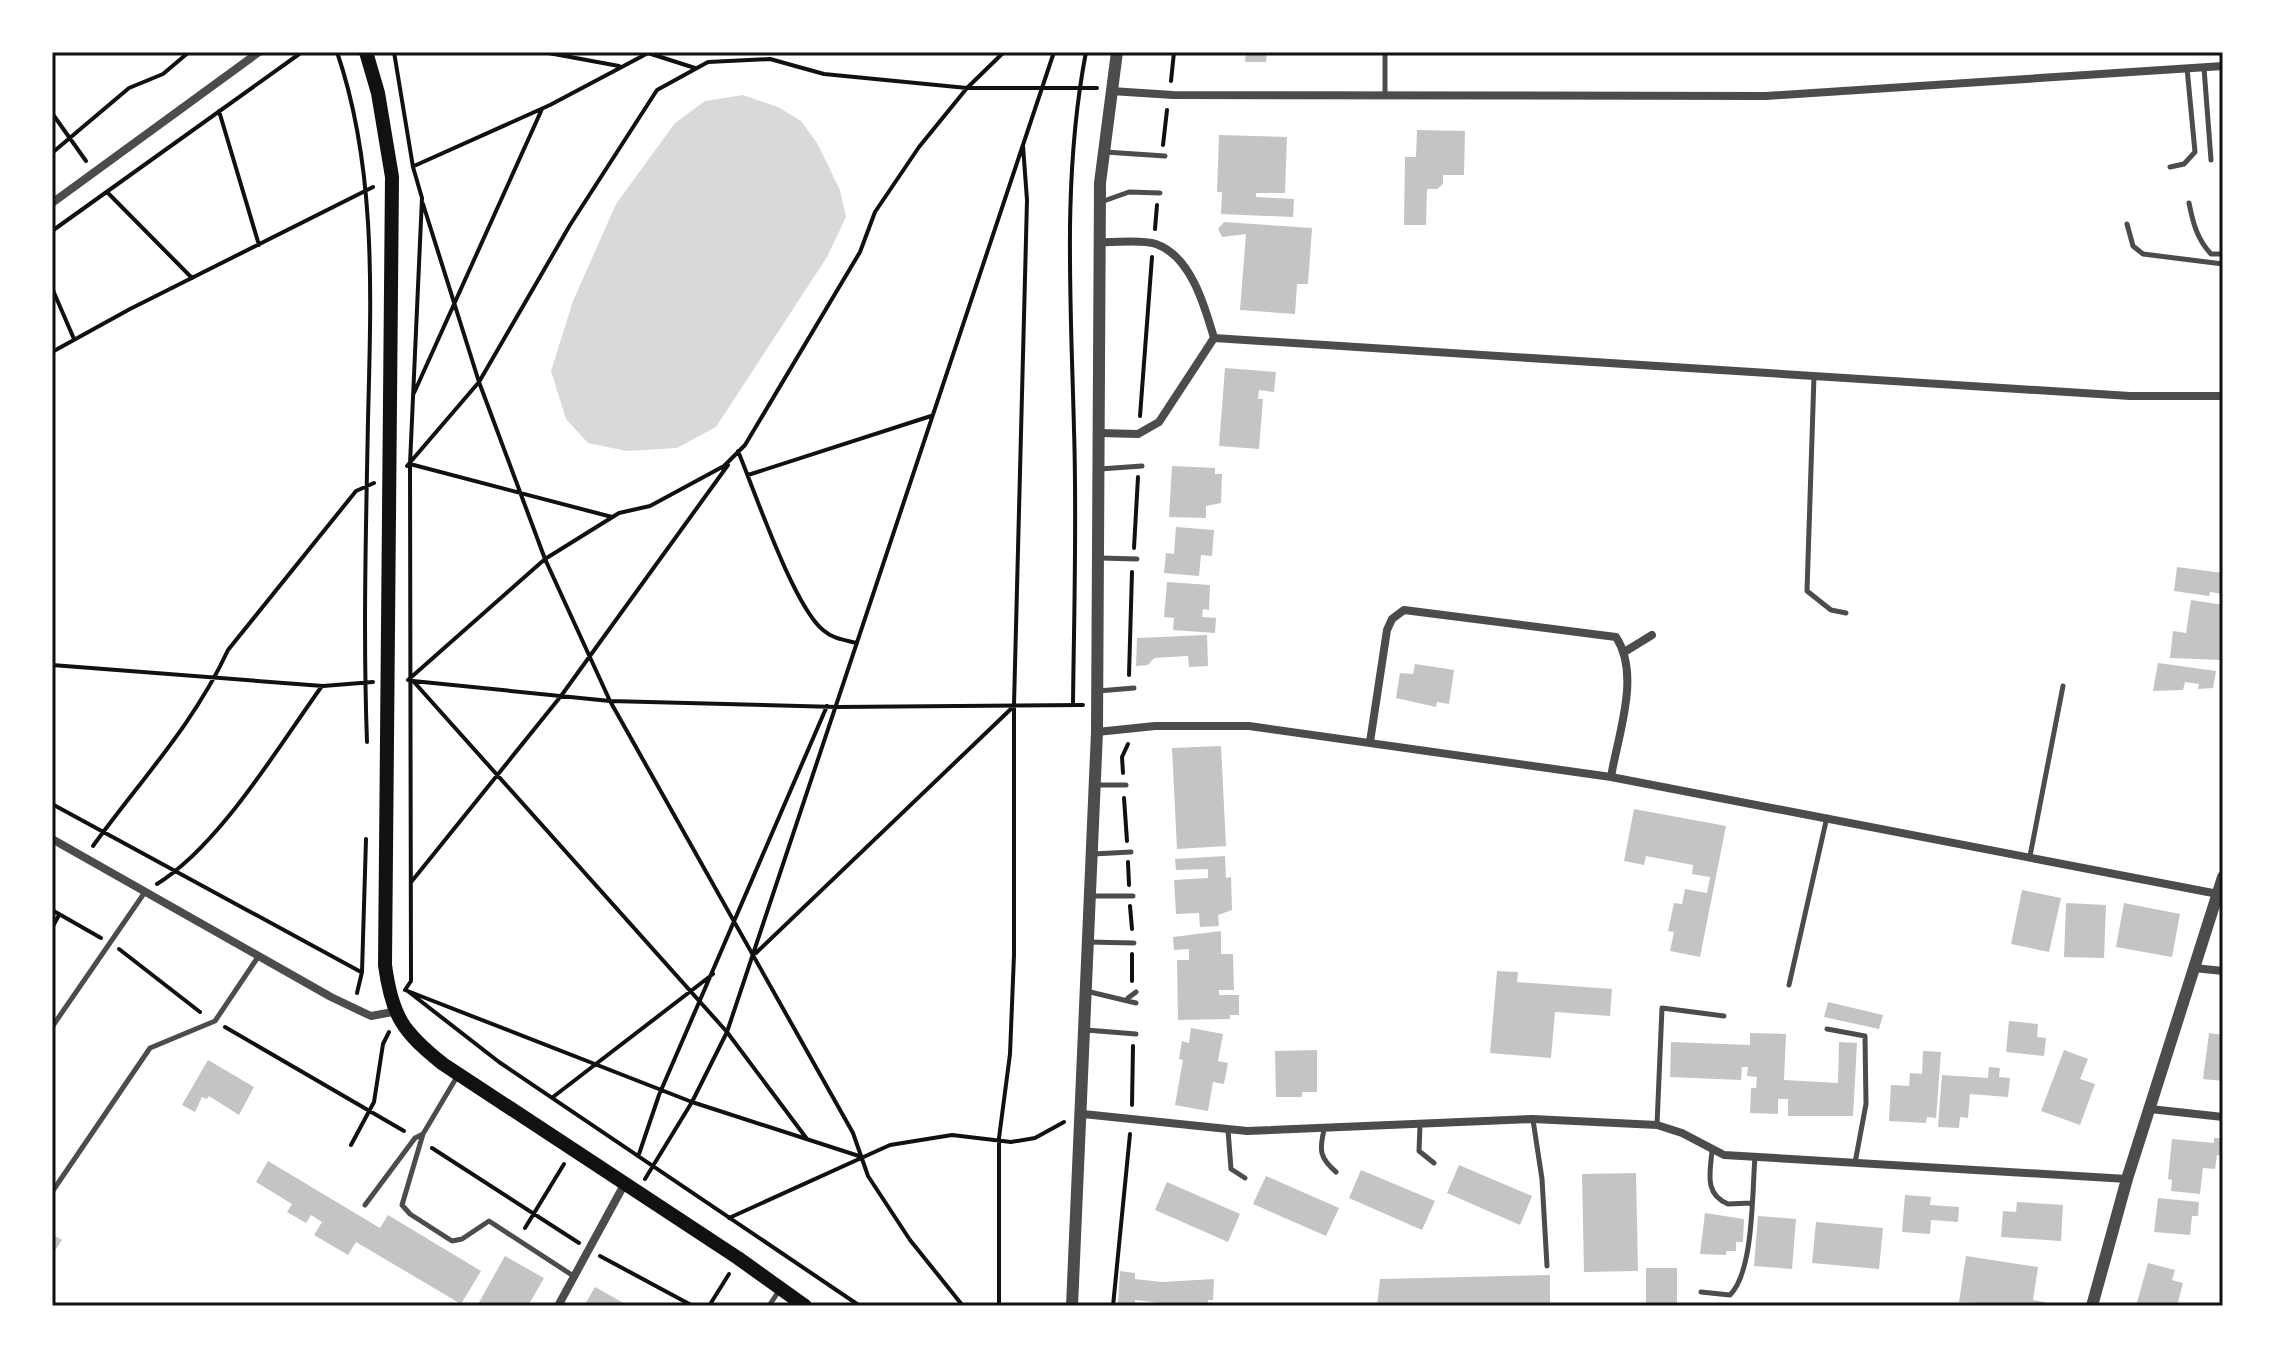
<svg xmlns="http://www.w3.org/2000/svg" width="2275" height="1358" font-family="Helvetica,sans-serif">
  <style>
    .water { fill: #d9d9d9 }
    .building { fill: #c4c4c4 }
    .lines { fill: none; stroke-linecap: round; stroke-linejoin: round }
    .path { stroke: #111; stroke-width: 4 }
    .service { stroke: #4c4c4c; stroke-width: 5 }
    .minor { stroke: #4c4c4c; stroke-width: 8 }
    .tertiary { stroke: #4c4c4c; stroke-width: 12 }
    .secondary { stroke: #111; stroke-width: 14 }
    .neatline { fill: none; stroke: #111; stroke-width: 3 }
  </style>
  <rect width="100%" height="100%" fill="#fff"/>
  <!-- water -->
  <path class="water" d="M743 95 778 107 801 121 817 143 840 190 846 217 827 257 716 427 677 448 627 451 588 443 566 419 551 371 573 301 616 204 675 123 705 101Z"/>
  <!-- building -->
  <path class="building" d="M1246 52H1267L1266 62H1245Z
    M1417 130 1465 131 1464 175H1443V184L1437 189H1427L1426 225H1404L1405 157H1416Z
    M1219 135 1287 137 1285 193H1256V197L1294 199 1293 217 1221 214 1222 192H1217Z
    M1224 222 1312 228 1308 284H1297L1295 314 1240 310 1246 234 1222 237 1218 229Z
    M1225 368 1276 372 1274 392 1259 390 1258 399H1263L1259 449 1219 446Z
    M1172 466 1215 468V474H1222L1221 503 1206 506V518L1169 517Z
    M1176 527 1214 530 1212 556 1201 555 1199 576 1164 573 1166 553 1174 554Z
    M2177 567 2223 573V594L2210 592 2209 596 2174 591Z
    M1167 582 1210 585 1209 610 1203 609 1202 617 1216 618 1215 633 1173 630 1174 618 1164 617Z
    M2191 600 2223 605V660L2170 658 2173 631 2186 633Z
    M1207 635 1208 666 1189 667 1188 656 1154 658 1148 665 1136 666 1137 638Z
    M2158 663 2216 671 2213 688 2198 689 2199 684 2185 682 2183 690 2153 691Z
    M1415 664 1454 670 1449 704 1437 702 1436 707 1396 698 1400 673 1413 674Z
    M1221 746 1226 846 1177 849 1172 748Z
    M1634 809 1726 826 1700 957 1670 951 1674 932 1668 931 1674 903 1682 904 1685 889 1707 893 1710 877 1692 874 1693 865 1646 856 1644 865 1624 861Z
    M1225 856 1226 878 1231 877 1232 910 1218 915 1219 926 1200 927 1199 913 1176 914 1174 880 1208 878V869L1176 870 1175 859Z
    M2022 890 2061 898 2049 952 2011 944Z
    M2066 903 2106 905 2104 958 2064 957Z
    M2124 903 2180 914 2172 957 2116 947Z
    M1221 931V954H1233L1234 990H1219V995H1239V1015H1230V1019L1178 1020 1177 960H1189V949L1174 950 1173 937Z
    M1497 971 1518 972 1517 982 1612 989 1610 1016 1555 1012 1551 1058 1490 1053Z
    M1828 1002 1883 1015 1879 1029 1824 1017Z
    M2009 1021 2038 1024 2037 1037 2046 1038 2044 1056 2006 1052Z
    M1191 1028 1223 1034 1218 1061 1228 1063 1224 1084 1213 1082 1208 1111 1175 1105 1183 1060 1179 1059 1182 1041 1189 1043Z
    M1750 1033 1786 1034 1784 1080 1838 1083 1839 1042 1857 1043 1853 1116H1788V1099H1778V1114L1750 1113 1751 1088H1756L1757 1077 1747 1076 1748 1067H1742L1741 1080 1670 1077 1671 1042 1750 1045Z
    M2209 1033 2223 1035V1081L2203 1079Z
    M1317 1050V1092H1302V1097H1276L1275 1051Z
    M2064 1050 2088 1059 2080 1079 2095 1084 2080 1125 2041 1111Z
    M1923 1051 1941 1052 1936 1118 1927 1117 1926 1123 1889 1121 1891 1085 1909 1086 1910 1073 1922 1074Z
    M208 1060 254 1087 239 1115 209 1096 207 1099 202 1097 195 1112 182 1105Z
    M1989 1067 2000 1068 1999 1077 2010 1078 2008 1097 1970 1094 1968 1118 1960 1117 1959 1128 1938 1127 1942 1075 1988 1078Z
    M2214 1138H2223V1156L2217 1155 2215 1169 2203 1168 2200 1194 2171 1191 2172 1180 2168 1179 2172 1139 2214 1143Z
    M268 1161 380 1228 388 1215 481 1271 461 1304 356 1242 348 1255 314 1235 322 1222 311 1215 306 1223 287 1212 292 1204 256 1182Z
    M1459 1165 1532 1196 1520 1225 1447 1193Z
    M1361 1170 1435 1201 1422 1230 1349 1198Z
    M1636 1173 1638 1271 1584 1272 1582 1174Z
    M1266 1176 1339 1208 1326 1236 1253 1204Z
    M1167 1182 1240 1214 1228 1242 1155 1210Z
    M1905 1195 1931 1197 1930 1205 1959 1207 1958 1222 1931 1220 1930 1234 1902 1232Z
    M2158 1198 2199 1202 2198 1216H2192L2190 1235 2154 1232Z
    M2017 1202 2063 1205 2061 1241 2001 1237 2003 1211 2016 1212Z
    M1705 1213 1744 1219 1743 1242H1736V1251H1726V1255L1700 1254Z
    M1758 1216 1796 1219 1792 1269 1754 1266Z
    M1816 1222 1883 1228 1879 1269 1812 1263Z
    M52 1234 62 1240 52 1255Z
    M505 1256 544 1278 528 1306 508 1303 477 1306Z
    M1966 1256 2038 1267 2033 1300 2045 1302 2044 1306 1959 1302Z
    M2148 1263 2175 1270 2172 1280 2183 1283 2177 1306H2136Z
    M1646 1268H1677V1306H1646Z
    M1120 1271 1135 1273V1279L1162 1282 1214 1279 1213 1300H1208L1207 1306H1161L1162 1303 1135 1300V1304L1118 1303Z
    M1550 1275V1306H1377L1380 1279Z
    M595 1287 629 1306H584Z"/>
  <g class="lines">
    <!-- path -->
    <path class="path" d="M337 52C377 169 371 297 368 420 366 527 363 635 367 742
      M394 52 413 167 422 198 410 464 411 981 405 990 692 1102 862 1157
      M543 52 619 66
      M648 53 695 68
      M1171 81 1174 52
      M219 111 259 245
      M52 113 86 161
      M1163 145 1167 110
      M52 153 129 88 163 74 189 52
      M414 166 550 105 650 52
      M107 192 192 278
      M423 204 479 382 545 559 610 701 853 1133 868 1176 910 1240 963 1306
      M1155 229 1157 205
      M52 231 302 52
      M52 288 74 339
      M52 352 130 309 373 187
      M414 393 542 109
      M1140 416 1152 257
      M738 451C755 492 793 605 823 630 833 639 845 640 857 643
      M410 464 612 517
      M407 466 479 382 570 225 657 90 708 62 770 59 824 74 967 88H1097
      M748 475 931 416
      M1134 548 1138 477
      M52 665 323 686 373 682
      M1129 675 1132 572
      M408 680 545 559 619 513 650 506 724 466 745 445 860 252 875 212 919 147 967 88 1004 52
      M413 681 610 701 837 707 1083 705
      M414 682 727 1032 807 1139
      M1073 704C1074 613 1077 521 1074 430 1071 304 1062 176 1086 52
      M1123 773 1122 757 1128 744
      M1124 798 1127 841
      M52 804 361 972
      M93 846C140 781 194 724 228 650L356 491 374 483
      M1128 862 1129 885
      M412 881 561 696 728 465
      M157 884C220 845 278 747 322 686
      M1130 906 1132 929
      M52 910 101 938
      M52 928 59 915
      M119 949 200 1012
      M756 953 1013 707
      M1132 954V981
      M409 992 499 1062 860 1306
      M357 993 362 972 366 839
      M225 1027 404 1131
      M553 1097 713 974
      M1132 1105 1133 1046
      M351 1145 374 1102 383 1044 389 1032
      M432 1148 579 1243
      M639 1154 659 1095 827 706
      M645 1179 692 1102 727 1032 1054 52
      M729 1218 890 1145 952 1135 1011 1142 1035 1138 1064 1122
      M525 1228 564 1164
      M600 1256 693 1306
      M709 1306 729 1274
      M999 1306V1138L1010 1054 1014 955V705L1027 200 1023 146
      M1113 1306 1130 1134"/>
    <!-- service -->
    <path class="service" d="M2204 68 2211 160
      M1385 95V52
      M1105 152 1165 156
      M2170 167 2184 164 2195 152 2187 68
      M1101 202 1129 192 1160 193
      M2189 203C2193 223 2197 239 2211 254H2223
      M2127 224 2133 246 2143 254 2223 264
      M1814 376 1807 591 1831 610 1846 613
      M1100 469 1142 466
      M1100 558 1137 559
      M1098 691 1134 688
      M1096 785H1126
      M1093 854 1131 852
      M2030 856 2063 686
      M1090 896H1133
      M1088 942 1134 943
      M1789 985 1827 817
      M1086 991 1136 1003
      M1128 998 1136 992
      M52 1027 145 892
      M1827 1029 1865 1036 1866 1104 1855 1163
      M1086 1030 1136 1034
      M458 1075 423 1134 402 1205 410 1214 452 1241 462 1239 489 1221 575 1277
      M1533 1120 1542 1179 1547 1266
      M1420 1125 1419 1151 1434 1163
      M1657 1125 1662 1008 1724 1016
      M1228 1130 1231 1169 1245 1178
      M1324 1130C1319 1151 1320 1158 1336 1172
      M1712 1151C1710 1173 1704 1194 1728 1204L1751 1203
      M52 1192 150 1048 215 1021 258 957
      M365 1205 415 1138 423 1134
      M1701 1292 1730 1295C1754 1271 1752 1192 1755 1157
      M769 1306 780 1289"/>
    <!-- minor -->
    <path class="minor" d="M1111 91 1173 95 1766 96 2223 66
      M52 203 259 52
      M1099 242C1117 243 1140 239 1156 244 1191 256 1205 307 1214 338
      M1099 433 1138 434 1159 422 1214 338 2130 396H2223
      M1626 651 1652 635
      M1097 732 1155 726H1249L1611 777 2218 894
      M1370 742 1387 630 1392 619 1404 610 1616 637C1641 675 1618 734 1611 777
      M52 839 331 997 371 1016 393 1012
      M2194 968 2223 971
      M2150 1109 2223 1117
      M1083 1114 1247 1131 1533 1119 1657 1125 1682 1133 1724 1155 2127 1179
      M558 1306 625 1183"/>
    <!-- tertiary -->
    <path class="tertiary" d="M1072 1306 1097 732 1100 183 1117 52
      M2092 1306 2127 1179 2223 877"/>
    <!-- secondary -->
    <path class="secondary" d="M366 52 378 93 392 177 385 965C392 1017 403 1032 443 1064L738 1258 805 1306"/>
  </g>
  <!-- border -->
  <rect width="2275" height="1358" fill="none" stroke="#ffffff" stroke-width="108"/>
  <rect x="54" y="54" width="2167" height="1250" class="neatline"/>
</svg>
